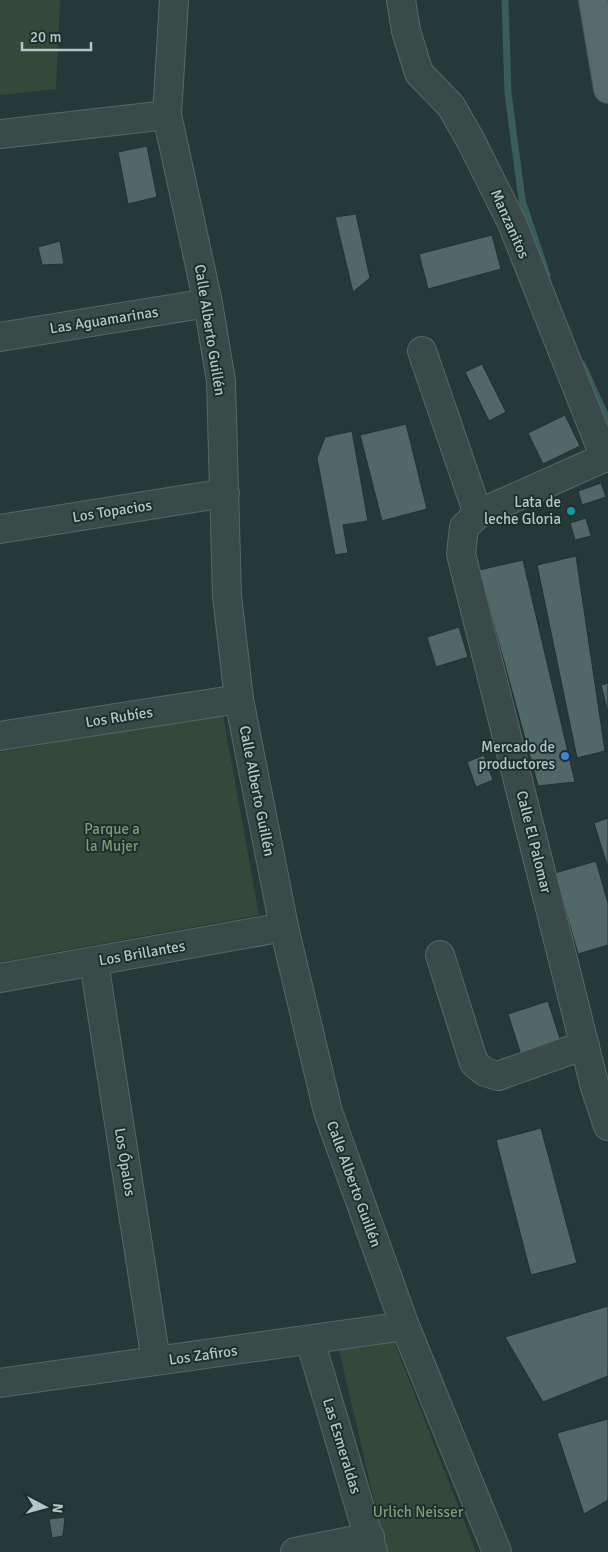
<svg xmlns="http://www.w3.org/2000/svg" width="608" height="1552" font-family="Signika,sans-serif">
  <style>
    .green { fill: #35493a }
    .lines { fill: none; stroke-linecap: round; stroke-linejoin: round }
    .stream { stroke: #385d5a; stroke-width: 7 }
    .building { fill: #516866; stroke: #203130 }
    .minor-casing { stroke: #576867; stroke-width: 30 }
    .major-casing { stroke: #455655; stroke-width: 30 }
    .minor { stroke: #394a49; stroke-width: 28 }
    .major { stroke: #576a69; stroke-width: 28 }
    .culture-dot { fill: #0f9aa8; stroke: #1e2f2e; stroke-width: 2 }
    .shop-dot { fill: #3f7fe0; stroke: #1e2f2e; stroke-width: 2 }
    .labels { text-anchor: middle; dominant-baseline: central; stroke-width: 4; stroke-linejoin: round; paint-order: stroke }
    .street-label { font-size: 15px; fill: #b4c6c5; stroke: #1e2f2e }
    .poi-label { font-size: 15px; fill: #b4c6c5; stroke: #1e2f2e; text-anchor: end }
    .park-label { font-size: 15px; fill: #849974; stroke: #1e2f2e }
  </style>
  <rect width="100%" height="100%" fill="#253a38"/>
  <!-- green -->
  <path class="green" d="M0 0H60L56 89 0 95Z
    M223 715 259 915 0 962V752Z
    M394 1342 476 1552H386L339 1350Z"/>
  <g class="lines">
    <!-- stream -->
    <path class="stream" d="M505 0 508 93 522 200 547 275
      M582 364 608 421"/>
  </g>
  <!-- building -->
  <path class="building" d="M147 146 157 197 128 204 118 152Z
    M356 214 370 278 353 292 335 217Z
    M492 235 501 269 428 289 419 254Z
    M60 241 64 264 42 265 38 247Z
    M482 364 506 412 489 421 465 372Z
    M565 415 580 446 543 464 528 433Z
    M406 424 427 509 382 521 360 435Z
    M352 431 368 521 343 525 348 553 335 555 317 458 325 437Z
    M601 483 606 497 582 505 578 491Z
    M586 518 591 536 575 540 570 523Z
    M576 556 605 751 577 758 537 565Z
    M523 560 575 782 538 786 479 570Z
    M459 627 468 657 436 667 427 637Z
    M608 683V713L601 685Z
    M484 755 493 780 476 787 467 762Z
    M608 818V868L594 823Z
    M596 861 608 903V945L578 954 555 873Z
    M548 1001 562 1045 522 1058 508 1014Z
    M541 1128 577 1263 531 1275 496 1140Z
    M608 1306V1376L543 1402 505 1337Z
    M608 1419V1500L584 1514 557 1433Z
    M65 1517 63 1536 52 1538 49 1519Z"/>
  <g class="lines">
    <defs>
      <path id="minor" d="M174 0 167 115 208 303 221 381 227 596 239 699 284 927 328 1112 405 1326 497 1552
        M401 0 406 31 419 73 451 106 471 141 512 223 605 458
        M0 134 167 115
        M0 337 208 303
        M422 351 478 514
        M608 456 478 514 464 527 461 554 595 1087 608 1126
        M0 529 225 493
        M0 736 239 699
        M440 955 474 1063 485 1072 498 1076 585 1045
        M94 962 156 1361
        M0 978 284 927
        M310 1340 373 1552
        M0 1383 405 1326
        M295 1552 370 1537"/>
      <path id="major" d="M593 0 608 89"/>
    </defs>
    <!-- minor casing -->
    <use href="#minor" class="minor-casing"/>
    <!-- major casing -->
    <use href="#major" class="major-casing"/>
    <!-- minor -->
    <use href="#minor" class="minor"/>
    <!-- major -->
    <use href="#major" class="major"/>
  </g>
  <!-- markers -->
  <circle class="culture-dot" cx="571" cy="511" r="5"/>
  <circle class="shop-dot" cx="565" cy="756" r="5"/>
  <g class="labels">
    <!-- street labels -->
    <g class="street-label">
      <text transform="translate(510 224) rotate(66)">Manzanitos</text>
      <text transform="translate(104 320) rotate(-9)">Las Aguamarinas</text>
      <text transform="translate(210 330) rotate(81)">Calle Alberto Guillén</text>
      <text transform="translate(112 511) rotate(-9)">Los Topacios</text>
      <text transform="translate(119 717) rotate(-9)">Los Rubíes</text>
      <text transform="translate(257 791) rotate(79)">Calle Alberto Guillén</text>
      <text transform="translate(534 842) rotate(76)">Calle El Palomar</text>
      <text transform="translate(142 953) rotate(-10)">Los Brillantes</text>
      <text transform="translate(125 1162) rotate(81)">Los Ópalos</text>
      <text transform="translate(354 1184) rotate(70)">Calle Alberto Guillén</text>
      <text transform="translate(203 1355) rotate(-8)">Los Zafiros</text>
      <text transform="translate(342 1446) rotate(73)">Las Esmeraldas</text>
    </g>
    <!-- poi labels -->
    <g class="poi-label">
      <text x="561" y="502">Lata de<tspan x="561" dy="17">leche Gloria</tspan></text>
      <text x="555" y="747">Mercado de<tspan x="555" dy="17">productores</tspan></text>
    </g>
    <!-- park labels -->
    <g class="park-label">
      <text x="112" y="829">Parque a<tspan x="112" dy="17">la Mujer</tspan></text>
      <text x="418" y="1512">Urlich Neisser</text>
    </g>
  </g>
  <!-- north arrow -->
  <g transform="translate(45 1507) rotate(96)" stroke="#1e2f2e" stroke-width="4" paint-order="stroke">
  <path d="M0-4L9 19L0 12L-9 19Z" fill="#b4c6c5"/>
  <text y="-8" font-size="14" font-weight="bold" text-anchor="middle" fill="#b4c6c5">N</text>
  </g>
  <!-- scale -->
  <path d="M22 42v8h69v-8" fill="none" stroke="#b4c6c5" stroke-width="2.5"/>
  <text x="30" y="42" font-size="15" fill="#b4c6c5" stroke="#1e2f2e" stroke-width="4" paint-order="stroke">20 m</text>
</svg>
